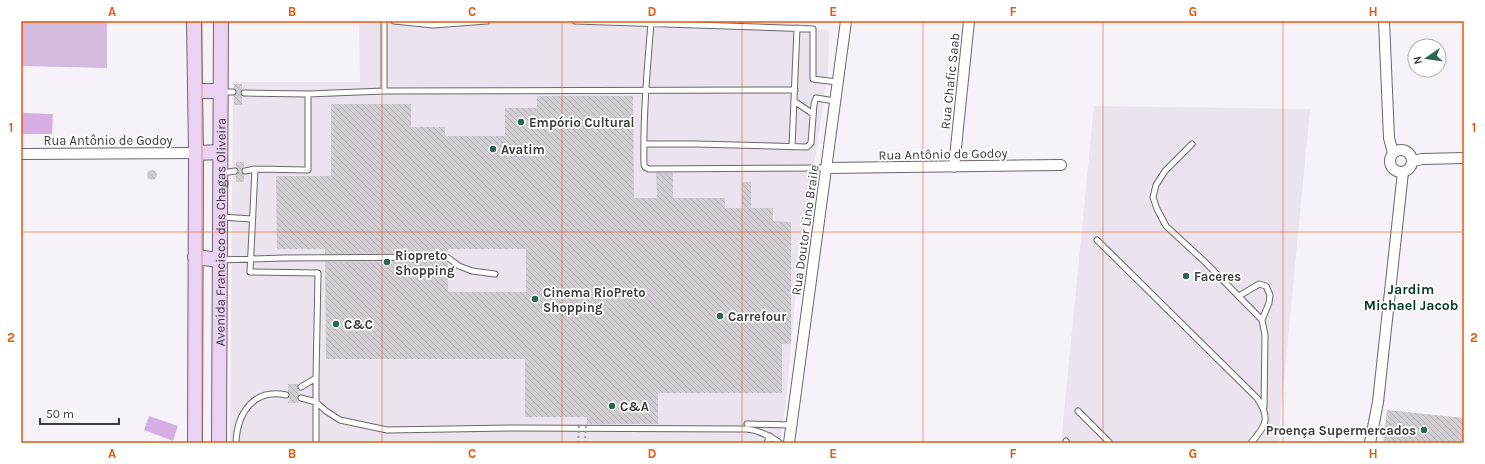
<svg xmlns="http://www.w3.org/2000/svg" width="1485" height="464" font-family="Karla,sans-serif">
  <style>
    .built { fill: #ebe3ee }
    .garden { fill: #d4bbdd }
    .water { fill: #d5afe4 }
    .building { fill: url(#building-back-hatch) }
    .lines { fill: none; stroke-linecap: round; stroke-linejoin: round }
    .service-casing { stroke: #6b676d; stroke-width: 7 }
    .minor-casing { stroke: #6b676d; stroke-width: 12 }
    .secondary-casing { stroke: #6b676d; stroke-width: 16 }
    .service { stroke: #fff; stroke-width: 5 }
    .minor { stroke: #fff; stroke-width: 10 }
    .secondary { stroke: #e9d2f2; stroke-width: 14 }
    .path-bridge { stroke: #9e9b9f; stroke-width: 2; stroke-dasharray: 2 3; stroke-linecap: butt }
    .grid { fill: none; stroke: #e8590c; stroke-width: 1; stroke-opacity: 0.55 }
    .poi-dot { fill: #2a6650; stroke: #fff; stroke-width: 1.5 }
    .labels { text-anchor: middle; dominant-baseline: central; stroke-width: 3.5; stroke-linejoin: round; paint-order: stroke }
    .street-label { font-size: 13px; fill: #3c3a3c; stroke: #fff }
    .poi-label { font-size: 13px; font-weight: bold; fill: #3c3a3c; stroke: #fff; text-anchor: start }
    .neighbourhood-label { font-size: 14px; font-weight: bold; fill: #013626; stroke: #fff }
    .neatline { fill: none; stroke: #e8590c; stroke-width: 1.5 }
    .grid-label { font-size: 13px; text-anchor: middle; font-weight: bold; fill: #e8590c }
  </style>
  <defs>
    <pattern id="building-back-hatch" width="6" height="6" patternUnits="userSpaceOnUse"><rect width="6" height="6" fill="#d1cdd3"/><path d="M-1 5l2 2M0 0l6 6M5-1l2 2" fill="none" stroke="#b4b1b6"/></pattern>
  </defs>
  <rect width="100%" height="100%" fill="#f7f2f9"/>
  <!-- built -->
  <path class="built" d="M359 21H725L805 24 829 31 828 73 797 279 786 401 780 443H230L233 81 244 82H360Z
    M1094 106 1310 109 1278 443H1061Z"/>
  <!-- garden -->
  <path class="garden" d="M21 21H107V68L21 66Z"/>
  <!-- water -->
  <path class="water" d="M21 113 53 114 52 134H21Z
    M149 416 178 426 173 441 144 430Z"/>
  <!-- building -->
  <path class="building" d="M234 84H242V89L240 93 242 97V105H234V96L237 92 236 90 234 88Z
    M537 96H633L634 198H657L656 173H673V198H725V208H742V182H751V208H773V221L791 222V344H782V393H658V424H587V417H525V359H326L325 262 446 261 448 263V292H526V249H448V253L325 254V249H277L276 176H331V104H411V127H445V136H505V108H537Z
    M236 162H244V167L241 171 244 175V182H236V175L239 171 236 167Z
    M147 175a5 5 0 1 1 10 0a5 5 0 1 1-10 0Z
    M288 384H298L297 387 299 390V395L297 399 299 403H288L290 395 288 392Z
    M1387 410 1464 418V443H1383Z"/>
  <g class="lines">
    <defs>
      <path id="service" d="M394 21 433 25 487 21
        M575 21 813 29V79L837 82
        M651 23C647 71 643 117 644 165L645 167 649 169 826 168
        M384 91V21
        M222 92H233
        M244 93 308 94 384 91 795 90
        M794 101 813 114
        M644 144H696L807 147 811 143 814 104 816 98 835 101
        M1192 144 1165 171 1156 185 1153 197 1157 209 1166 226 1205 262 1262 320 1265 335 1264 407
        M792 147 797 28
        M255 169 250 272 318 273 316 378V443
        M245 171 255 169 308 170V94
        M222 173 235 171
        M221 217 252 219
        M1097 240 1257 398C1271 418 1266 426 1251 443
        M221 260 283 258 447 257 459 266 472 271 495 274
        M1239 296 1259 284 1266 286 1270 295 1269 303 1262 320
        M301 387 316 378
        M301 398 316 402 326 411 340 420 387 430 514 428 746 429C759 430 770 436 780 443
        M1078 411 1110 443
        M747 424 792 425
        M1066 441 1067 443
        M236 443C237 413 254 388 286 395
        M767 443 770 436"/>
      <path id="minor" d="M1384 21 1389 138 1393 153
        M1390 161a11 11 0 1 1 22 0a11 11 0 1 1-22 0Z
        M21 154 196 153
        M1413 161 1422 159 1464 158
        M954 167 969 21
        M826 168 1061 165
        M789 443 846 21
        M1370 443 1378 402 1403 172"/>
      <g id="secondary">
        <path d="M194 21 196 153 195 443"/>
        <path d="M196 91H220"/>
        <path d="M196 153 220 152"/>
        <path d="M195 257 220 260"/>
        <path id="s1" d="M219 443 221 21"/>
      </g>
    </defs>
    <!-- service casing -->
    <use href="#service" class="service-casing"/>
    <!-- minor casing -->
    <use href="#minor" class="minor-casing"/>
    <!-- secondary casing -->
    <use href="#secondary" class="secondary-casing"/>
    <!-- service -->
    <use href="#service" class="service"/>
    <!-- minor -->
    <use href="#minor" class="minor"/>
    <!-- secondary -->
    <use href="#secondary" class="secondary"/>
    <!-- path-bridge -->
    <path class="path-bridge" d="M578 443 579 424
      M585 443 586 424"/>
  </g>
  <!-- grid -->
  <path class="grid" d="M202 21V443M382 21V443M562 21V443M742 21V443M923 21V443M1103 21V443M1283 21V443M21 232H1464"/>
  <!-- markers -->
  <g class="poi-dot">
    <circle cx="521" cy="122" r="4"/>
    <circle cx="493" cy="149" r="4"/>
    <circle cx="387" cy="262" r="4"/>
    <circle cx="1186" cy="276" r="4"/>
    <circle cx="535" cy="299" r="4"/>
    <circle cx="720" cy="316" r="4"/>
    <circle cx="336" cy="324" r="4"/>
    <circle cx="612" cy="406" r="4"/>
    <circle cx="1424" cy="430" r="4"/>
  </g>
  <g class="labels">
    <!-- street labels -->
    <g class="street-label">
      <text transform="translate(950 81) rotate(-84)">Rua Chafic Saab</text>
      <text x="108" y="140">Rua Antônio de Godoy</text>
      <text transform="translate(943 154) rotate(-1)">Rua Antônio de Godoy</text>
      <text transform="translate(805 230) rotate(-82)">Rua Doutor Lino Braile</text>
      <text stroke="none"><textPath href="#s1" startOffset="211">Avenida Francisco das Chagas Oliveira</textPath></text>
    </g>
    <!-- poi labels -->
    <g class="poi-label">
      <text x="529" y="122">Empório Cultural</text>
      <text x="501" y="149">Avatim</text>
      <text x="395" y="255">Riopreto<tspan x="395" dy="15">Shopping</tspan></text>
      <text x="1194" y="276">Faceres</text>
      <text x="543" y="292">Cinema RioPreto<tspan x="543" dy="15">Shopping</tspan></text>
      <text x="728" y="316">Carrefour</text>
      <text x="344" y="324">C&amp;C</text>
      <text x="620" y="406">C&amp;A</text>
      <text x="1416" y="430" text-anchor="end">Proença Supermercados</text>
    </g>
    <!-- neighbourhood labels -->
    <g class="neighbourhood-label">
      <text x="1411" y="289">Jardim<tspan x="1411" dy="16">Michael Jacob</tspan></text>
    </g>
  </g>
  <!-- border -->
  <rect width="1485" height="464" fill="none" stroke="#ffffff" stroke-width="44"/>
  <!-- north arrow -->
  <g transform="translate(1427 58) rotate(257)"><circle r="19" fill="#ffffff" stroke="#b1b0b1"/>
  <path d="M0-3L7 15L0 10L-7 15Z" fill="#2a6650"/>
  <text y="-6" font-size="11" font-weight="bold" text-anchor="middle" fill="#3c3a3c">N</text>
  </g>
  <!-- scale -->
  <path d="M40 418v6h79v-6" fill="none" stroke="#3c3a3c" stroke-width="2"/>
  <text x="46" y="418" font-size="12" fill="#3c3a3c" stroke="#ffffff" stroke-width="3" paint-order="stroke">50 m</text>
  <rect x="22" y="22" width="1441" height="420" class="neatline"/>
  <g class="grid-label">
    <text x="112" y="16">A</text>
    <text x="292" y="16">B</text>
    <text x="472" y="16">C</text>
    <text x="652" y="16">D</text>
    <text x="833" y="16">E</text>
    <text x="1013" y="16">F</text>
    <text x="1193" y="16">G</text>
    <text x="1373" y="16">H</text>
    <text x="11" y="132">1</text>
    <text x="1474" y="132">1</text>
    <text x="11" y="342">2</text>
    <text x="1474" y="342">2</text>
    <text x="112" y="458">A</text>
    <text x="292" y="458">B</text>
    <text x="472" y="458">C</text>
    <text x="652" y="458">D</text>
    <text x="833" y="458">E</text>
    <text x="1013" y="458">F</text>
    <text x="1193" y="458">G</text>
    <text x="1373" y="458">H</text>
  </g>
</svg>
